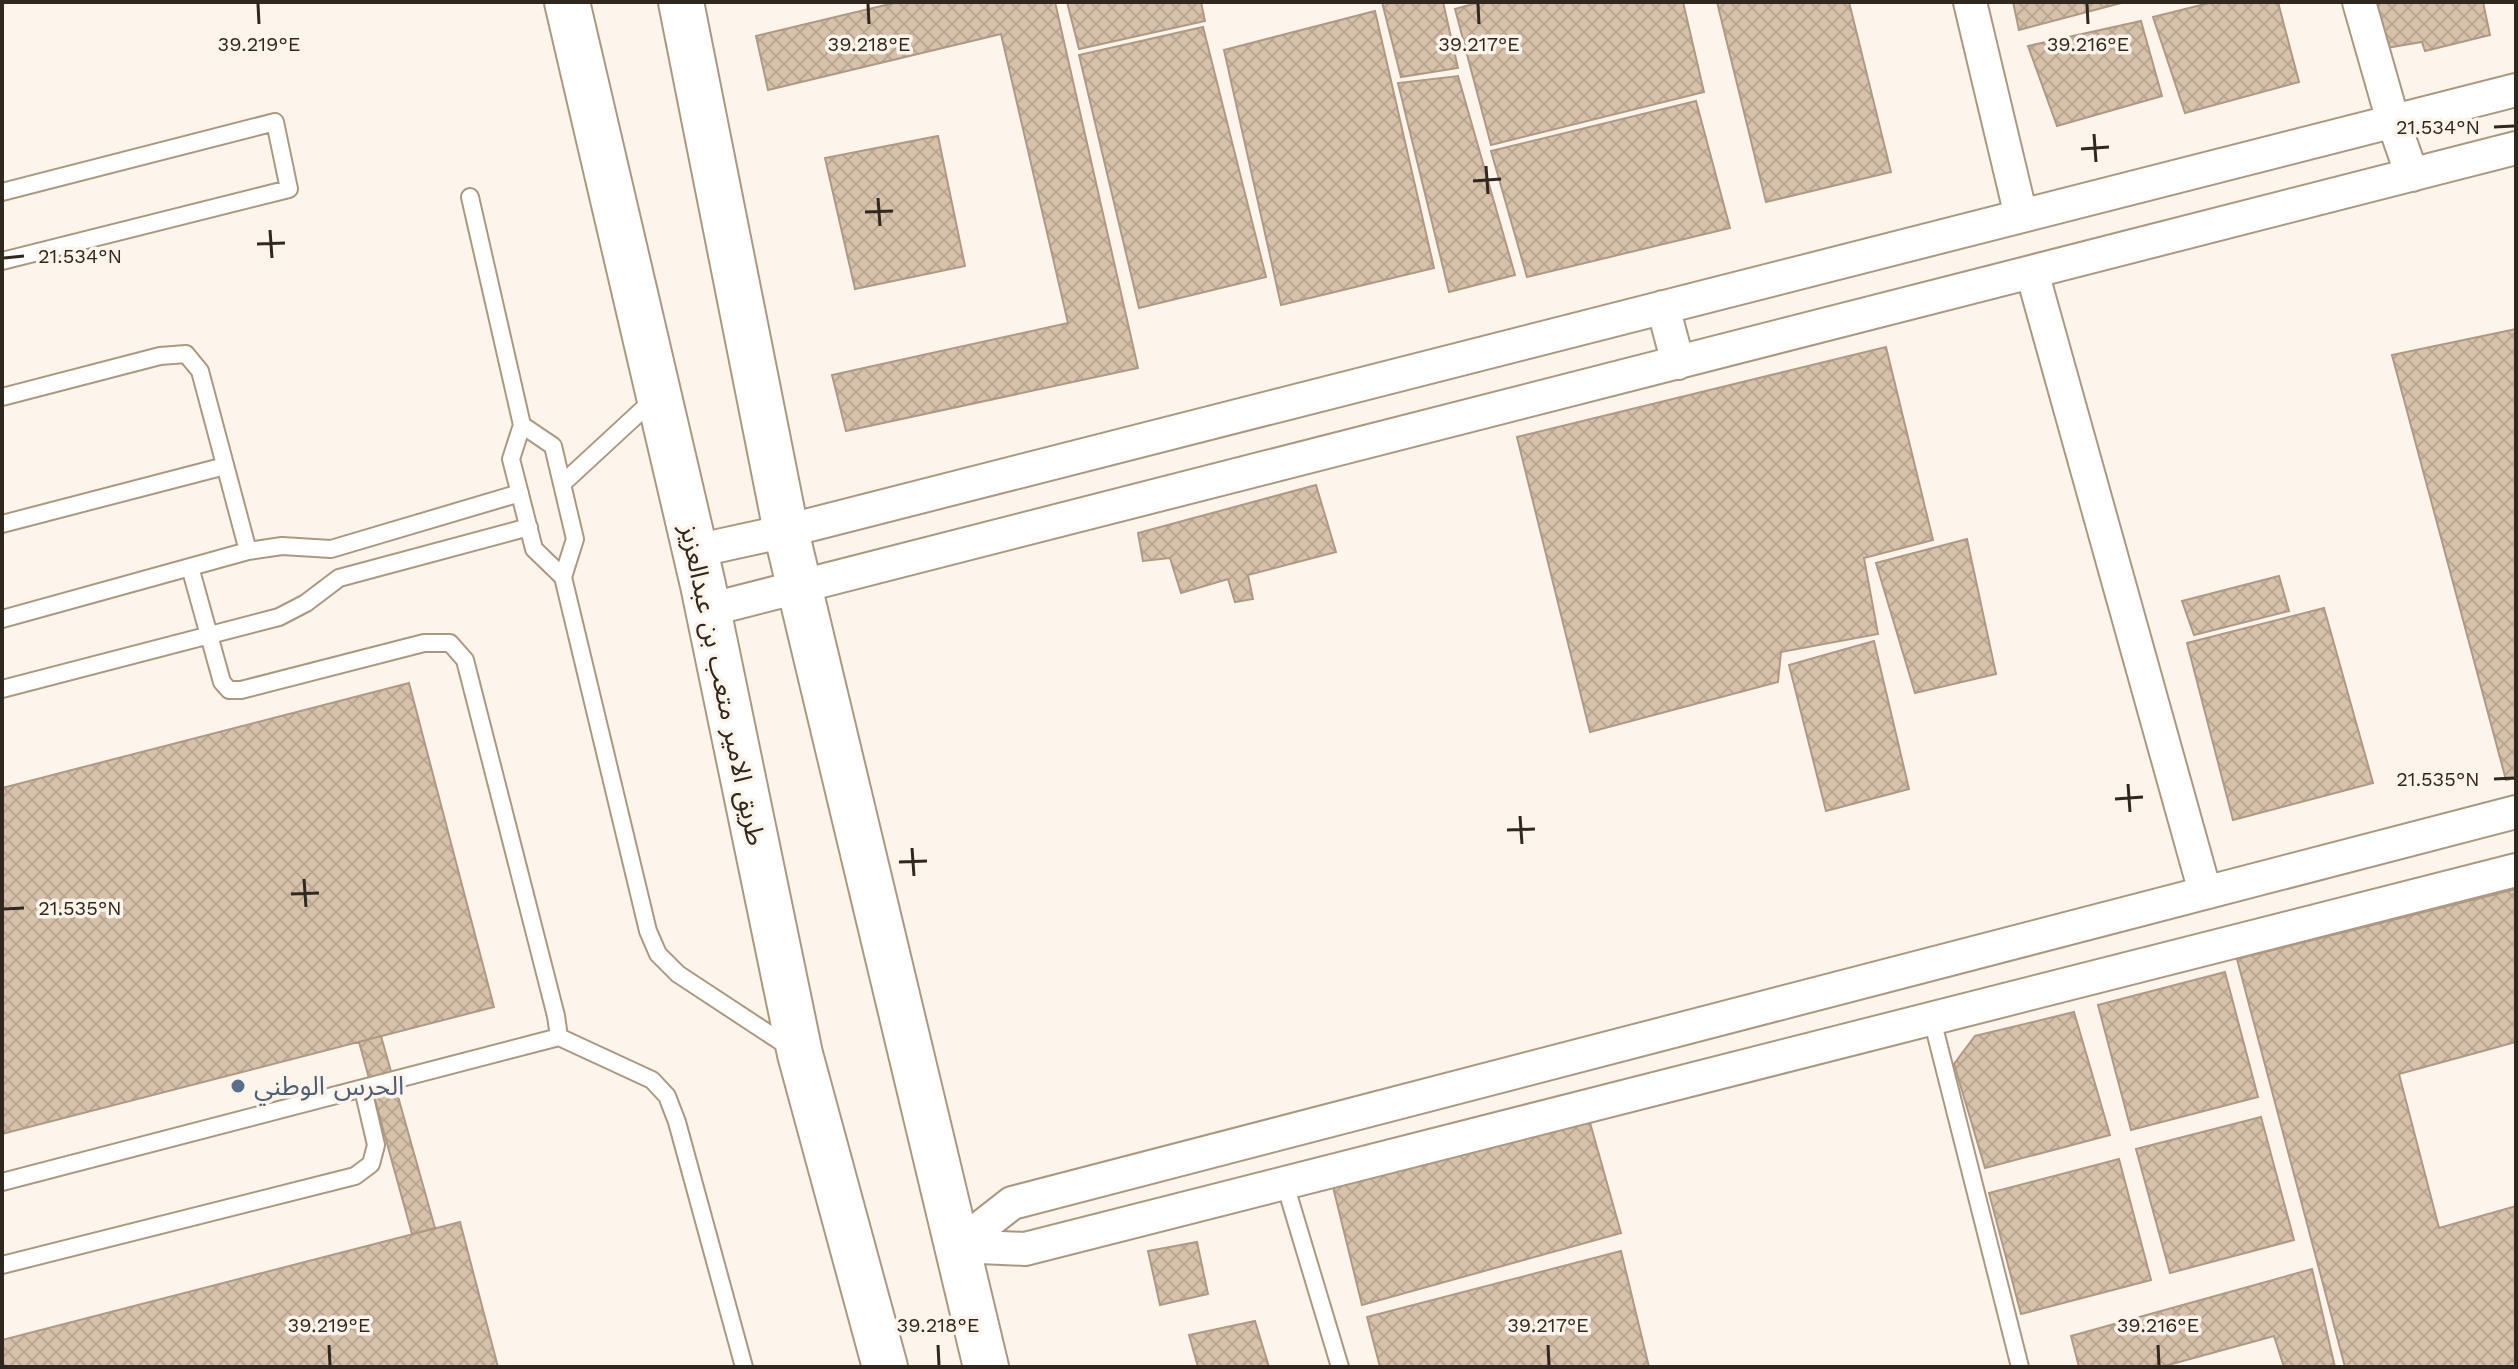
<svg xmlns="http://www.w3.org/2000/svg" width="2518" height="1369" font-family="'Work Sans','Noto Sans Arabic',sans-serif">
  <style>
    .building { fill: url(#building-cross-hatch); stroke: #af9983; stroke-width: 2 }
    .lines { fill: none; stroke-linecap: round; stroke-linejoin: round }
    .service-casing { stroke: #ac9881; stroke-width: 20 }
    .minor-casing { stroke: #ac9881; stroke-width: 36 }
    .primary-casing { stroke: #ac9881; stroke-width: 48 }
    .service { stroke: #fff; stroke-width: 16 }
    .minor { stroke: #fff; stroke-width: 32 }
    .primary { stroke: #fff; stroke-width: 44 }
    .ticks { fill: none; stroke: #30281f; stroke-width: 3 }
    .service-dot { fill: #5c6f8a; stroke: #fdf5eb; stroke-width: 3 }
    .labels { text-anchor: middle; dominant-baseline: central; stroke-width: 7; stroke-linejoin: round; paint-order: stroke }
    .street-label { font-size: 26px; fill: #30281f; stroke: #fdf5eb }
    .service-label { font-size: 26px; fill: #4e5e75; stroke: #fdf5eb; text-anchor: start }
    .ticks-label { font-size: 20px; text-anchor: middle; fill: #30281f; stroke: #fdf5eb; stroke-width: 7; stroke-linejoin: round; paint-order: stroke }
  </style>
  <defs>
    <pattern id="building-cross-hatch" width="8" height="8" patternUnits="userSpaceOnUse" patternTransform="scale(2)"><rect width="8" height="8" fill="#d7c1aa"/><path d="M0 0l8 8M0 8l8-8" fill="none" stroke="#b9a692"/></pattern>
  </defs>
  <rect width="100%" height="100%" fill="#fdf5eb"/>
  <!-- building -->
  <path class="building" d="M898 2H1055L1138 368 846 431 832 375 1068 323 1001 34 768 90 756 36Z
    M1067 2H1201L1205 21 1079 49Z
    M1382 2H1443L1458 68 1401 77Z
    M1480 2H1683L1704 92 1491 145 1455 9Z
    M1717 2H1849L1891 172 1766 202Z
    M2013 2H2125L2019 30Z
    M2213 2H2278L2299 82 2185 113 2153 17Z
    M2374 2H2483L2490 35 2425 51 2422 42 2386 48Z
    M1375 11 1434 268 1281 305 1224 50Z
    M2141 21 2162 96 2057 126 2028 46Z
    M1203 27 1266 277 1139 308 1079 55Z
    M1458 76 1515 275 1449 292 1398 83Z
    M1696 101 1730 228 1527 277 1491 151Z
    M938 136 965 266 855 289 825 158Z
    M2516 329V778L2506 780 2392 355Z
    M1886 347 1933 540 1864 558 1878 634 1781 652 1778 682 1590 732 1517 437Z
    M1316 485 1336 552 1248 575 1253 599 1235 602 1228 579 1181 593 1170 558 1143 561 1138 533Z
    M1967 539 1996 674 1915 693 1876 563Z
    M2279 576 2289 611 2194 635 2182 601Z
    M2324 608 2373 783 2233 820 2187 643Z
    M1874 641 1909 789 1826 811 1789 665Z
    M409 683 494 1007 2 1134V788Z
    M2516 889V1042L2399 1074 2439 1228 2516 1206V1367H2345L2237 959Z
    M2225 972 2258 1097 2131 1130 2098 1005Z
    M2074 1012 2110 1135 1985 1168 1954 1064 1975 1036Z
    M381 1036 435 1228 412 1234 359 1042Z
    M2261 1117 2294 1240 2170 1273 2136 1149Z
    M1589 1119 1621 1233 1362 1305 1332 1183Z
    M2119 1159 2151 1280 2021 1314 1989 1193Z
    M460 1222 498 1367H2V1340Z
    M1197 1242 1208 1294 1160 1305 1148 1251Z
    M1621 1251 1649 1367H1380L1367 1317Z
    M2312 1269 2335 1367H2284L2274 1336 2161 1367H2079L2071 1336Z
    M1255 1321 1269 1367H1198L1189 1335Z"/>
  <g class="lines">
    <defs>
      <path id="service" d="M2 192 275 122 289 189 2 261
        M470 197 522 425 511 459 534 549 563 577
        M2 397 160 356 186 354 200 371 248 551
        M522 425 553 446 575 539 563 577 648 931 658 954 678 974 792 1049
        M562 484 654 399
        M2 524 225 466
        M2 619 248 551 282 546 331 549 520 493
        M2 689 279 617 306 603 339 578 529 527
        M1932 1019 2020 1367
        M559 1037 652 1080 667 1096 677 1122 744 1367
        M2 1182 559 1037 556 1016 465 660 450 643H424L241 690H229L222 682 190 567
        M1285 1184 1340 1367
        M2 1265 355 1176 371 1164 376 1145 363 1089"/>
      <path id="minor" d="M1970 2 2021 216
        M2359 2 2393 121 2412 175
        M2032 272 2205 892
        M1663 307 1678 363
        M695 551 786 531 2516 90
        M708 610 2516 148
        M957 1246 1012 1203 2516 812
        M957 1246 1025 1249 2516 870"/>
      <path id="primary" d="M567 2 703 585 800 1054 885 1367
        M681 2 786 531 986 1367"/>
    </defs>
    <!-- service casing -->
    <use href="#service" class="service-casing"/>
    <!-- minor casing -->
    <use href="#minor" class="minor-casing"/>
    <!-- primary casing -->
    <use href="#primary" class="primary-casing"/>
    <!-- service -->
    <use href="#service" class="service"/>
    <!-- minor -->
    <use href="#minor" class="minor"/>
    <!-- primary -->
    <use href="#primary" class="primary"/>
  </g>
  <!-- ticks -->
  <path class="ticks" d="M258 4 259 24M868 4 869 24M1478 4 1479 24M2087 4 2088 24M2494 127 2514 126M2094 134 2096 162M2081 149 2109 147M1486 166 1488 194M1473 181 1501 179M878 198 880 226M865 212 893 211M270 230 272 258M257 244 285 243M4 258 24 256M2494 779 2514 778M2128 784 2130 812M2115 799 2143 797M1520 816 1522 844M1507 830 1535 829M912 848 914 876M899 862 927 861M304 879 306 907M291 894 319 893M4 909 24 908M329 1345 330 1365M938 1345 939 1365M1548 1345 1549 1365M2158 1345 2159 1365"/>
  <!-- markers -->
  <circle class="service-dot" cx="238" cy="1086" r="8"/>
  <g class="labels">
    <!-- street labels -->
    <g class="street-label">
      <text transform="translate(723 685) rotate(78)">طريق الامير متعب بن عبدالعزيز</text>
    </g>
    <!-- service labels -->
    <g class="service-label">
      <text x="254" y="1086">الحرس الوطني</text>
    </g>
  </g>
  <g class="ticks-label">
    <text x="259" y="51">39.219°E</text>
    <text x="869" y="51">39.218°E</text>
    <text x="1479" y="51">39.217°E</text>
    <text x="2088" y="51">39.216°E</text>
    <text x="2438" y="134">21.534°N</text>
    <text x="80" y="263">21.534°N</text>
    <text x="2438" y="786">21.535°N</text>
    <text x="80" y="915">21.535°N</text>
    <text x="329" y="1332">39.219°E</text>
    <text x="938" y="1332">39.218°E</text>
    <text x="1548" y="1332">39.217°E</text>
    <text x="2158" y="1332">39.216°E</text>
  </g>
  <!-- border -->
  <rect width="2518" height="1369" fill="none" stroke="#30281f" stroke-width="8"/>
</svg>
